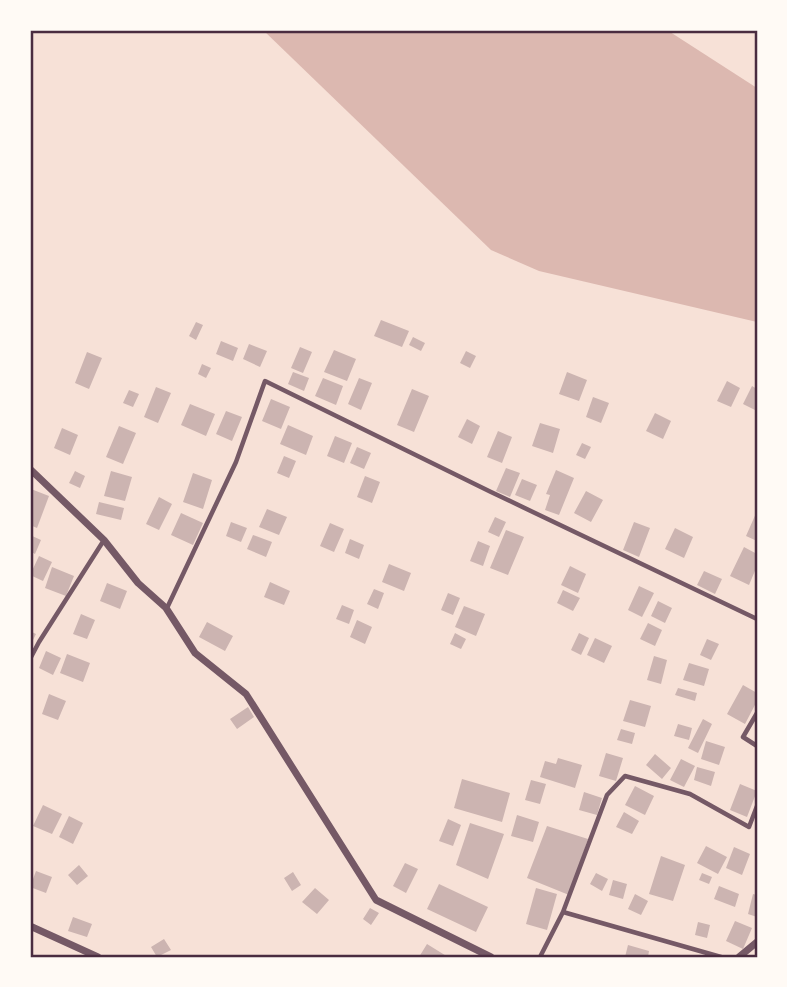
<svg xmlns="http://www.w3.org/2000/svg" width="787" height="987" font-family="Literata,serif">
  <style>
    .water { fill: #dcb8b0 }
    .building { fill: #ccb4b1 }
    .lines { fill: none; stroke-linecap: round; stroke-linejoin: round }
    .service { stroke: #755966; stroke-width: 4.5 }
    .minor { stroke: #755966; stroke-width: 7 }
    .neatline { fill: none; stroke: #4a2c40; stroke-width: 2.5 }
  </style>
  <rect width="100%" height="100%" fill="#f7e1d7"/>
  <!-- water -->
  <path class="water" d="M263 30H667L757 88V322L539 271 491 250Z"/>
  <!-- building -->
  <path class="building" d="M381 320 409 331 402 347 374 336Z
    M196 322 203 325 196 340 189 336Z
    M413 337 425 343 421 351 409 345Z
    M221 341 238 348 233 361 216 354Z
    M249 344 267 351 260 367 243 359Z
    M300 347 312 352 303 373 291 368Z
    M334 350 356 359 347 381 324 372Z
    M466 351 476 356 470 368 460 363Z
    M87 352 102 358 89 389 75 383Z
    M202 364 211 368 206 378 198 374Z
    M293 372 309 378 304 391 288 384Z
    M567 372 587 380 579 401 559 394Z
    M323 378 343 386 336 405 315 396Z
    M359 378 372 383 361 410 348 404Z
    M727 381 740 388 731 407 717 401Z
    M752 386 757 389V411L743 404Z
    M156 387 171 393 158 423 144 417Z
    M412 389 429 396 414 432 397 425Z
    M129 390 139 394 133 407 123 403Z
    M593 397 609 403 601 423 586 417Z
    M271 399 290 407 281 429 262 421Z
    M190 404 215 414 206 436 181 425Z
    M226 411 242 417 232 441 216 434Z
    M655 413 671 421 663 439 646 431Z
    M467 419 480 426 472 444 458 437Z
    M540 423 560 429 553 453 532 446Z
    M288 425 313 436 306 455 280 444Z
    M119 426 136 433 123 464 106 457Z
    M62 428 78 435 70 455 54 448Z
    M498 431 512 437 502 463 487 457Z
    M335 436 352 443 344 463 327 456Z
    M582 443 591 447 585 459 576 455Z
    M357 447 371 453 364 469 350 463Z
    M284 456 296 461 289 478 277 473Z
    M506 468 520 473 510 497 496 491Z
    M556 470 574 478 559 515 545 510 550 495 546 494Z
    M75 471 85 476 80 488 69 483Z
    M111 471 132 477 125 501 104 496Z
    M193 473 212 480 203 509 183 502Z
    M365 476 380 482 372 503 357 497Z
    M522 479 537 485 530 501 515 495Z
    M31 489 49 496 37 528 30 525Z
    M586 491 603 500 591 522 574 513Z
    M159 497 172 504 159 530 146 524Z
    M99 502 124 508 121 520 96 514Z
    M267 509 287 517 279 535 259 527Z
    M757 511V541L746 536Z
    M181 513 203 523 193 545 171 535Z
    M495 517 506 522 499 537 488 532Z
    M231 522 247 528 241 542 226 536Z
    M634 522 650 528 639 557 623 550Z
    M330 523 344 529 334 552 320 546Z
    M675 528 693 537 684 558 665 549Z
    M506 530 524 537 508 575 490 568Z
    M30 535 41 540 35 554 30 551Z
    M253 535 272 542 266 557 247 549Z
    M350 539 364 545 359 559 345 553Z
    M478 541 490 546 483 566 470 561Z
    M744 547 757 554V566L749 585 730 576Z
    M39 556 52 562 43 581 30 575Z
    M389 564 411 573 404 591 382 582Z
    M570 566 586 574 578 593 561 585Z
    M52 567 74 576 66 596 45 588Z
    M704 571 722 579 715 594 697 585Z
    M270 582 290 591 284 605 264 597Z
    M107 583 127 591 120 609 100 601Z
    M639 586 654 593 642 617 628 610Z
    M374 589 384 593 378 609 367 604Z
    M563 590 580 598 573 611 557 603Z
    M448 593 460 598 453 615 441 610Z
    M658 601 672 608 665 623 651 616Z
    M342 605 354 610 349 624 336 619Z
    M464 606 485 614 476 636 455 627Z
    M81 614 95 620 87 639 73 634Z
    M357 620 372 627 365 644 350 637Z
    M207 622 233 636 225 651 199 637Z
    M648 623 662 630 655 646 640 639Z
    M30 631 36 634 30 646Z
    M455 633 466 639 461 649 450 644Z
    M579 633 589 638 581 655 571 650Z
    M595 638 612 646 604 663 587 655Z
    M707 639 719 644 711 660 700 655Z
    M46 651 61 658 53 675 39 668Z
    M67 654 90 663 83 682 60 673Z
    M654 656 667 660 661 684 647 680Z
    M689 663 709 669 704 686 683 680Z
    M743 685 757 693V701L745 724 727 714Z
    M678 688 697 693 695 701 675 695Z
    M49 694 66 701 58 720 42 714Z
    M630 700 651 706 645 727 623 721Z
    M248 707 254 717 237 729 230 719Z
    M703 719 712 724 698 753 688 748Z
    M678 724 692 728 689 740 674 736Z
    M621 729 635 733 632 744 617 740Z
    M706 741 725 747 719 765 701 759Z
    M606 753 623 758 616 781 599 776Z
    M655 754 671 768 662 779 646 765Z
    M558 758 582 765 575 788 540 777 545 761 556 764Z
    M681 759 695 766 684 787 670 780Z
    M697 767 715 772 711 786 694 780Z
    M462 779 510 793 502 822 454 808Z
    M531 780 546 784 540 804 525 800Z
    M740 784 757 791 747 817 730 810Z
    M635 786 654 796 645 815 625 805Z
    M584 792 602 798 597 815 579 810Z
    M43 805 62 814 52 834 33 826Z
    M624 812 639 821 632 834 616 827Z
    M517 815 539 822 533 842 511 836Z
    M69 816 83 823 73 844 59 837Z
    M448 819 461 825 453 846 439 841Z
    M470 823 504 834 488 879 456 865Z
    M547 826 588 839 569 895 527 878Z
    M706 846 727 857 718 874 697 863Z
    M734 847 750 854 742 875 726 868Z
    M661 856 685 865 673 901 649 894Z
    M405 863 418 869 406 893 393 886Z
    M79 865 88 876 77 885 68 875Z
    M36 871 52 877 46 893 30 887Z
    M293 872 301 885 292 891 284 878Z
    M596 873 608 879 602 891 590 884Z
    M702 873 712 877 709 884 699 880Z
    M613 880 627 884 623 899 609 895Z
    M439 884 488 907 476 932 427 909Z
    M719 886 739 894 735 907 714 899Z
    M315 888 329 900 317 914 302 902Z
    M536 888 557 894 547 930 526 924Z
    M635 894 648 901 641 915 628 909Z
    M753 894 757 895V917L748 914Z
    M370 908 379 913 371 925 363 919Z
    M73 917 92 924 87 937 68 931Z
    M735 921 752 928 743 949 726 941Z
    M698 922 710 925 707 938 695 935Z
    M164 939 171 950 157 957 151 947Z
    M427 944 448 957H419Z
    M628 945 649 951 648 957H625Z"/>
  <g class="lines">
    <!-- service -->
    <path class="service" d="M167 608 236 462 265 381 491 492 757 619
      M30 659 39 642 104 540
      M757 713 743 737 757 746
      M563 912 721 957
      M540 957 563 912 607 795 625 776 690 794 749 827 757 806"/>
    <!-- minor -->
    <path class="minor" d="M30 469 104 540 138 583 166 608 195 653 246 694 376 900 491 957
      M30 926 98 957
      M739 957 757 942"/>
  </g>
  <!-- border -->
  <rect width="787" height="987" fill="none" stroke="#fffaf5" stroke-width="63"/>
  <rect x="32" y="32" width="724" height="924" class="neatline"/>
</svg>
